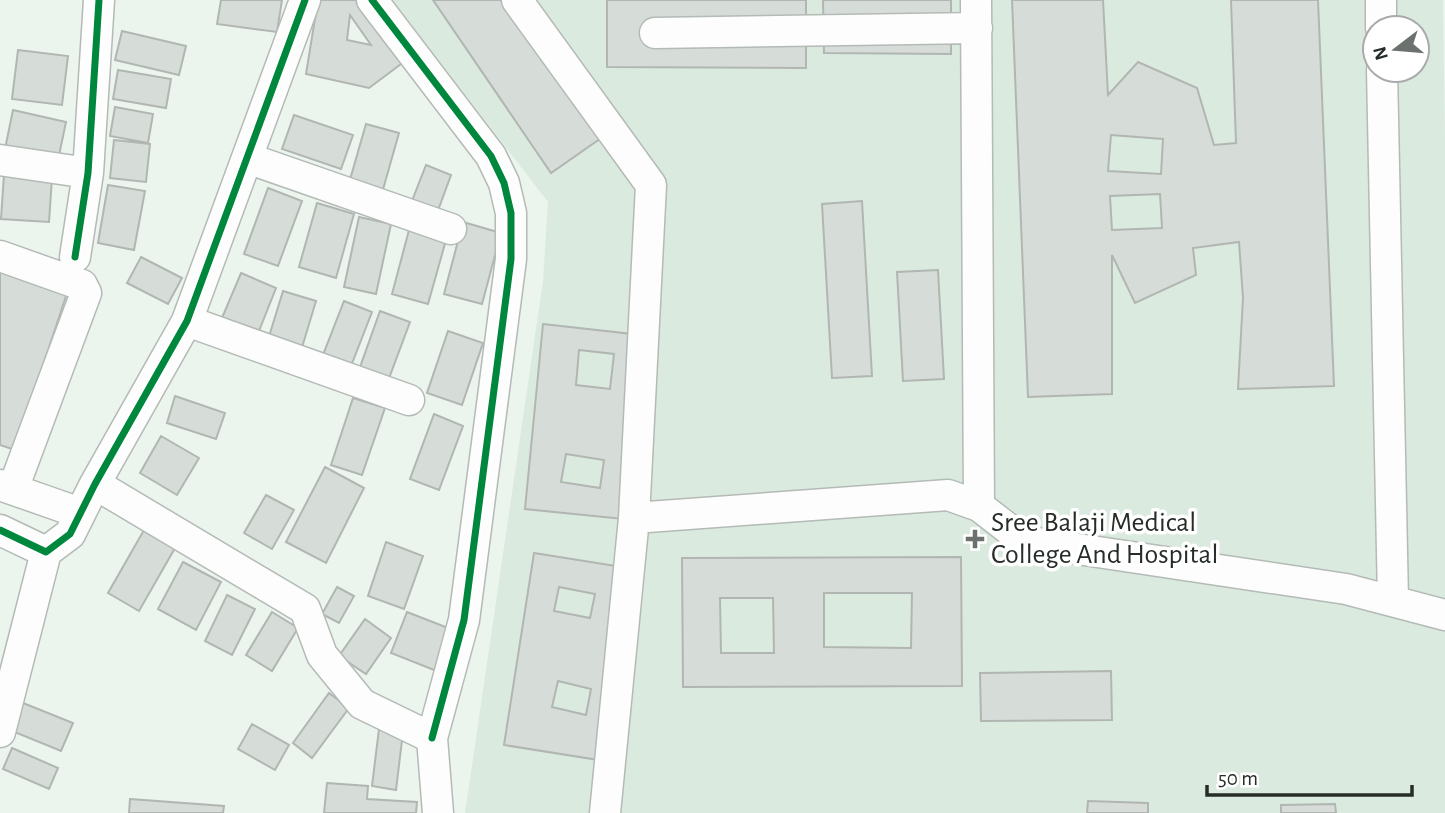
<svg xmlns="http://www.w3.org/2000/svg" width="1445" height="813" font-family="'Alegreya Sans',sans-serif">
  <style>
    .built { fill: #dbeadf; fill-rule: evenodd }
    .building { fill: #d6ddd8; stroke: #b1b6b2; stroke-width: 2; fill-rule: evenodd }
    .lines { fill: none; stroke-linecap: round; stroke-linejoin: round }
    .minor-casing { stroke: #b4bab6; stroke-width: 33 }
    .minor { stroke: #fcfdfc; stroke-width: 30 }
    .cycleway-casing { stroke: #fff; stroke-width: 11 }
    .cycleway { stroke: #00873e; stroke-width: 7 }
    .poi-dot { fill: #6b726d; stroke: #fff; stroke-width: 2.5 }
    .labels { text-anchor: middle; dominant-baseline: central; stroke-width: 7; stroke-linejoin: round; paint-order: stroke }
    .poi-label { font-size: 28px; fill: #262c28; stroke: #fff; text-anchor: start }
  </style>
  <rect width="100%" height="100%" fill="#ecf4ee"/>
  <!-- built -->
  <path class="built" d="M392 0H1443L1445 138V813H465L543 281 548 202ZM1375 28H1417V70H1375Z"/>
  <!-- building -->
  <path class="building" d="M221 0H282L277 32 217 24Z
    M318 0H363L405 61 369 88 306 74ZM350 15 371 45 347 40Z
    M433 0H510L604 136 551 173Z
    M607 0H806V68L607 67Z
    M823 0H951V54L824 53Z
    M1012 0H1103L1108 95 1138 62 1197 88 1214 145 1236 143 1231 0H1318L1334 386 1238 389 1243 298 1239 242 1193 248 1196 275 1135 303 1112 255V394L1028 397ZM1111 135 1163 139 1161 174 1108 171ZM1160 194 1162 228 1112 230 1110 196Z
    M122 31 186 46 179 75 115 60Z
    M18 50 68 56 62 105 12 99Z
    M118 70 171 79 166 108 113 99Z
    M115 107 153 114 148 143 110 136Z
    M13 110 66 122 58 160 5 149Z
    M294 115 353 135 341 169 282 149Z
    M366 124 399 133 382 193 349 183Z
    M114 140 150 144 146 182 110 178Z
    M426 165 451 175 436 216 410 206Z
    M4 174 52 178 49 222 1 219Z
    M108 185 145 191 134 250 98 243Z
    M268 188 302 201 278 266 244 254Z
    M862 201 872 376 832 378 822 204Z
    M317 203 354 214 336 278 299 267Z
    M359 217 391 224 376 294 344 287Z
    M463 222 501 233 482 304 444 294Z
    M409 230 446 240 428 304 392 294Z
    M141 257 182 278 168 304 127 283Z
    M0 264 69 287 15 450 0 445Z
    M938 270 944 379 903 381 897 272Z
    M241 273 276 288 255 341 219 325Z
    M283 291 316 301 300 354 267 343Z
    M344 301 372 312 351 366 323 355Z
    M380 311 410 322 388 381 359 370Z
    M543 324 641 335 623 519 525 509ZM579 350 614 354 610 389 576 385ZM566 454 604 460 600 488 561 482Z
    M448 331 483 343 462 405 427 393Z
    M175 396 225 413 216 439 167 423Z
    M353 398 385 408 362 475 331 465Z
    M434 414 463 426 439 490 410 479Z
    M161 436 199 458 177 495 140 473Z
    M325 467 364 488 326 563 286 542Z
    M266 495 294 510 272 549 244 533Z
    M144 530 175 548 139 611 108 593Z
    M386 542 423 556 404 609 368 596Z
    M534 553 635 569 605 761 504 745ZM559 587 595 594 590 618 554 611ZM558 681 591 689 586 715 552 707Z
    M961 557 962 686 683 687 682 558ZM824 593H912L911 648 824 647ZM720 598H773L774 653H721Z
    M183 562 221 582 196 630 158 609Z
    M337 587 354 596 339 623 322 614Z
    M227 595 255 609 232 655 205 641Z
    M272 612 298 628 272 671 246 655Z
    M407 612 456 631 439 672 391 653Z
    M365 619 391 638 366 674 339 656Z
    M1111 671 1112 720 981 721 980 673Z
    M329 693 349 708 312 758 293 743Z
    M23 703 73 723 61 751 12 731Z
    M252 724 289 745 275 770 238 749Z
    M379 729 403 732 396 790 372 786Z
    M12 748 58 768 49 789 3 769Z
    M327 783 368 786 367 799 417 802 416 813H324Z
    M130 799 224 806 223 813H129Z
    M1088 801 1148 803V813H1087Z
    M1335 804 1336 813H1281V805Z"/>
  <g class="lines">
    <defs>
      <path id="minor" d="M372 0 491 156 504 183 511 213V259L464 620 432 738
        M517 0 651 185 634 518 605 813
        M976 0 979 506
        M1381 0V28
        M655 33 977 28
        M1382 70 1393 600
        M247 158 451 229
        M0 160 88 173
        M0 256 82 285 86 293 13 489
        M75 257 88 173 99 0
        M187 321 409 400
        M95 484 305 609 322 655 362 704 432 738 438 813
        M0 485 80 513
        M634 518 948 495 979 506 1024 541 1346 589 1445 615
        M0 530 46 552 70 534 95 484 187 321 305 0
        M0 732 46 552"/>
    </defs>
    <!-- minor casing -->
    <use href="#minor" class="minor-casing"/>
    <!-- minor -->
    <use href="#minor" class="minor"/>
    <defs>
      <path id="cycleway" d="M372 0 491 156 504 183 511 213V259L464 620 432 738
        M75 257 88 173 99 0
        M0 530 46 552 70 534 95 484 187 321 305 0"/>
    </defs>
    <!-- cycleway casing -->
    <use href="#cycleway" class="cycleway-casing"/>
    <!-- cycleway -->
    <use href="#cycleway" class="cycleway"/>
  </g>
  <!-- markers -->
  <path class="poi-dot" d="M971.5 528.5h7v7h7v7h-7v7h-7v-7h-7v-7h7z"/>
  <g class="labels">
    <!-- poi labels -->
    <g class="poi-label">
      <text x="991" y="523">Sree Balaji Medical<tspan x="991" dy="32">College And Hospital</tspan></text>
    </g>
  </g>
  <!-- north arrow -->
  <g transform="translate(1396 49) rotate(254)"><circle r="33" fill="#ffffff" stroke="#a8aba9" stroke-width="2"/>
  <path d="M0-5L12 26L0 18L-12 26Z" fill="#6b726d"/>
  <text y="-10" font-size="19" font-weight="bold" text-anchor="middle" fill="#262c28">N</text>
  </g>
  <!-- scale -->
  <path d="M1207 785v10h205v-10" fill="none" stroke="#262c28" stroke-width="3.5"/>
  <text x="1218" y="785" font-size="21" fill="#262c28" stroke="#ffffff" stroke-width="5" paint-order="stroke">50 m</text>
</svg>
